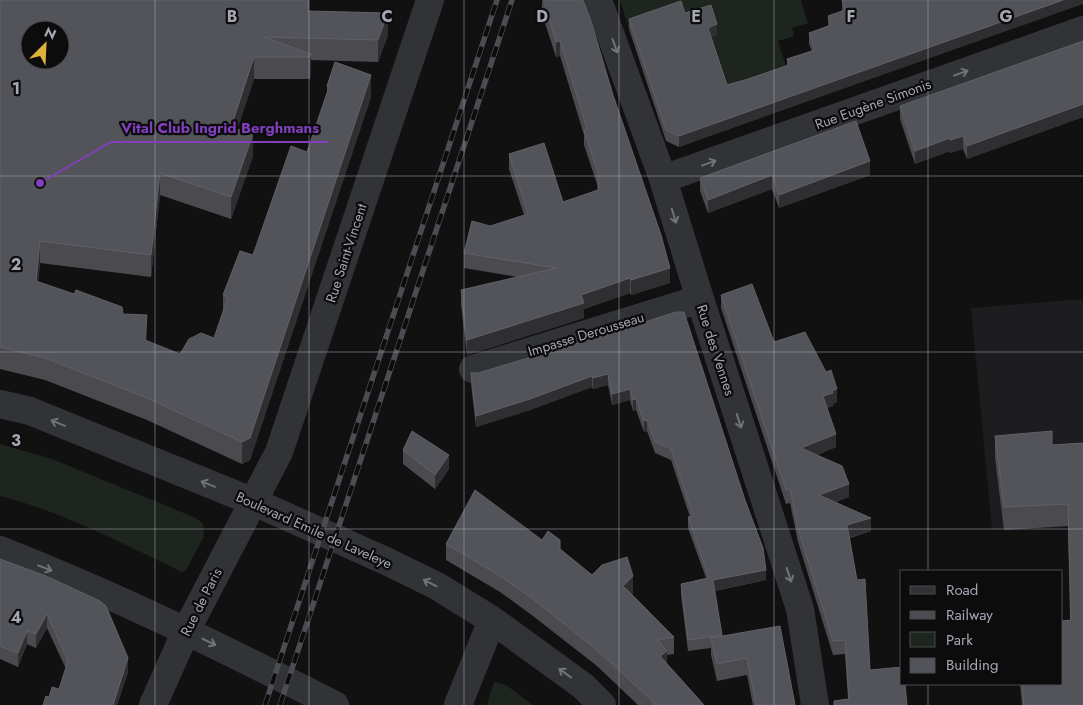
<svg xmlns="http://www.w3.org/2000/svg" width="1083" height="705" font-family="Jost,sans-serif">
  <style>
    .built { fill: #1d1d1f }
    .green { fill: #1e251f }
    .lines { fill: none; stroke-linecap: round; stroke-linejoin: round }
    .minor { stroke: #323337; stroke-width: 28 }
    .rail-casing { stroke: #4c4d52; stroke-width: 5.5 }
    .rail { stroke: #0c0c0d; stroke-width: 4; stroke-dasharray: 11; stroke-linecap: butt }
    .wall { fill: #4a4a4f }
    .shaded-wall { fill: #2f2f32 }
    .building { fill: #53545a; stroke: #606168; fill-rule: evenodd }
    .oneway { stroke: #71737b }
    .grid { fill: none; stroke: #a4a7b2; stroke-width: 1; stroke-opacity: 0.55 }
    .labels { text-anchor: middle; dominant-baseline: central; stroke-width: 4.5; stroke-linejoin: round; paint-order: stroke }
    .street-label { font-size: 14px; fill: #a4a7b2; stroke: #0c0c0d }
    .grid-label { font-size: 16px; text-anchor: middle; font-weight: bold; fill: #a4a7b2; stroke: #0c0c0d; stroke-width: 4.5; stroke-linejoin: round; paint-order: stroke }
    .leader { fill: none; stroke: #813ebd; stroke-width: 2 }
    .callout-dot { fill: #813ebd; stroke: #0c0c0d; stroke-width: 2 }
    .callout-label { font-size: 15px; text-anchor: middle; font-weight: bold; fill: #813ebd; stroke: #0c0c0d; stroke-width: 4.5; stroke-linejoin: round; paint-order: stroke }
  </style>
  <rect width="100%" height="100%" fill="#111112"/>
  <!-- built -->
  <path class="built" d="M1083 299V527L992 529 971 308Z"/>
  <!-- green -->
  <path class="green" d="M620 0H801L808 23 792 28 794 36 778 41 789 76 727 97 707 38 717 35 711 16 685 24 681 12 629 29Z
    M0 444 52 459 196 518 203 524 204 534 202 540 186 570 182 572C123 544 64 512 0 496Z
    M495 682 506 685 533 705H487L493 685Z"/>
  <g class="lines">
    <!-- minor -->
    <path class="minor" d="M598 0 663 179 700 299 800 609 815 705
      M663 179 1083 30
      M473 369 700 299
      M0 404 30 411 254 502 386 561 437 586 492 620 583 686 602 705
      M0 550C115 595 225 649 335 705
      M153 705 186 631 279 452 430 0
      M458 705 492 620"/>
    <defs>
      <path id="rail" d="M265 705 497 0
        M280 705 512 0"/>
    </defs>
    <!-- rail casing -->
    <use href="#rail" class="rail-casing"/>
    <!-- rail -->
    <use href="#rail" class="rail"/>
  </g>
  <!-- wall -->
  <path class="wall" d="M0 0H309V11L388 35 378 62 311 60 310 79H254L237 129 253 156 231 219 160 195 151 277 40 263 38 282 123 314 147 341 180 354 214 338 223 311V295L253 255 307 152 327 94V86L371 97 250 460 242 464 147 420 45 380 0 369Z
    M542 0 670 283 631 295 630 293 584 309V318L467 355 461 305V290L518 277 464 268V253L490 226 524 215 509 169V154L563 202 598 190V187L584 145V135L560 56 556 57 542 14Z
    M842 0H1083L679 147 666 141 629 29V19L685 13 717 35 711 37 727 85 748 79 787 65V59L812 51 809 44V33L828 26V16L842 11Z
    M1083 41V117L967 159 963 149 950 153V151L915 164 900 119V106Z
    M856 121 870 175 779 208 772 189 708 213 700 191V178Z
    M721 295 774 342 837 402 833 404V406L827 408 836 447 817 455 849 497 836 502 871 531 850 538 870 670 907 705H834V701L848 699 845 654 833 655 798 542 790 503 786 504 721 308Z
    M595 338 766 580 715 591 722 636 780 626 795 705H753L747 675 717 681 711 655V648L688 651 681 595V584L706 578 688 528V517H690L671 460 655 453 647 431 644 432 636 410 633 411 630 400 612 405 608 385 593 389 592 387 530 410 476 427 471 384V373H478Z
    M995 436 1052 445 1083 443V705H1022L1020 684H1062L1070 620 1068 526 1004 530 995 458Z
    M403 450 449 469 435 489 403 464Z
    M542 540 560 549 592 575 633 592 632 594 674 637V654L667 655V664L704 705H638L597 666 533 616 500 592 446 560V544Z
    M0 559 128 672 117 705H43L49 697 59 689 66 669 47 628 36 648 27 644 18 667 0 659Z"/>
  <!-- shaded-wall -->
  <path class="shaded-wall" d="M1063 0H1083V4L679 147V136Z
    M388 13V35L378 62V40Z
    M717 24V35L708 38V28Z
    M560 41V56L556 57V42Z
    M311 54V76L310 79V57Z
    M254 57V79L231 149V127Z
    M371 75V97L250 460 242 464V442Z
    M1083 104V117L967 159V146Z
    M253 134V156L231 219V197Z
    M963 136V149L950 153V140Z
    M950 138V151L915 164V151Z
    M870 161V175L779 208V195Z
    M160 173V195L151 277V255Z
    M772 175V189L708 213V200Z
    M40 241V263L36 303V281Z
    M670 268V283L631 295V280Z
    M630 278V293L584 309V318L467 355V340L581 295Z
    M147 315V337L145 362V340Z
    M608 374V385L593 389V378Z
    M592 376V387L530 410 476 427V416Z
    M630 389V400L612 405V394Z
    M837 389V402L833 404V406L823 409V396L832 391Z
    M636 399V410L633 411V400Z
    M647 420V431L644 432V421Z
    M836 434V447L801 462V448Z
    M449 455V469L435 489V475Z
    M849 484V497L819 508V495Z
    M871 518V531L847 538V525Z
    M766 570V580L713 591V580Z
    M633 576V592L623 602V586Z
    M47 614V628L36 648V634Z
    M27 631V644L18 667V653Z
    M667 651V667L660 656Z
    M128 658V672L117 705H113Z"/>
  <!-- building -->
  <path class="building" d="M0 0H308V11L388 13 378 40 264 37 311 54 310 57H254L231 127 253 134 231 197 160 173 151 255 40 241 36 281 74 294 76 290 122 307 123 314 147 315 145 340 180 354 189 339 201 333 214 338 228 297 223 295 240 251 253 255 291 146 307 152 329 87 327 86 335 62 371 75 250 438 242 442 147 398 45 358 0 347ZM30 30H60V60H30Z
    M543 0H583L591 21 613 95 661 235 670 268 631 280 630 278 581 295 584 303 467 340 461 290 556 268 464 253 472 221 490 226 528 214 509 154 544 143 563 202 598 190V173L584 130 587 129 560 41 556 42Z
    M842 0H1063L679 136 666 130 629 19 681 1 685 13 711 5 717 24 708 28 727 85 748 79 789 65 787 59 815 50 809 33 831 25 828 16 845 10Z
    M1083 41V104L967 146 963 136 950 140V138L915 151 900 106Z
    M856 121 870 161 779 195 772 175 708 200 700 178Z
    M752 284 774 342 805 332 826 372 831 370 837 389 832 391 833 393 823 396 836 434 801 448 842 466 849 484 819 495 871 518 847 525 857 580 865 579 870 670 902 667V684H905L907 705H834V701L849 699 845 640 833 641 798 529 790 489 786 490 721 295Z
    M676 312H684L745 500 763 548 766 570 713 580 722 635 688 640 681 584 709 578 688 517 693 516 671 449 655 442 647 420 644 421 636 399 633 400 630 389 612 394 608 374 593 378 592 376 530 399 476 416 471 373H478L595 338Z
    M412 431 449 455 435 475 403 450Z
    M1052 431V445L1083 443V705H1024L1022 684H1062V621L1071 620 1068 504 1004 507 995 436Z
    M475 490 542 540 548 531 560 540V549L592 575 602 565 627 557 633 576 623 586 674 637 658 640 667 651 660 656 704 705H655L649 698 597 650 533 599 500 576 446 544Z
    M0 559 46 576 100 601 106 606 128 658 113 705H43L46 696 49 697 52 687 59 689 68 661 47 614 36 634 27 631 18 653 0 646Z
    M780 626 795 705H756L747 658 717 664 711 638Z"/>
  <!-- one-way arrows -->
  <defs><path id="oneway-shaft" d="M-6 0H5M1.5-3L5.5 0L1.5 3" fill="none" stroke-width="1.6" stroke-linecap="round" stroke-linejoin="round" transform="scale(1.25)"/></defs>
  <g class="oneway">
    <use href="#oneway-shaft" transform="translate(615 46) rotate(70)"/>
    <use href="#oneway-shaft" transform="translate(961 73) rotate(-20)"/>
    <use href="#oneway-shaft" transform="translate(709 163) rotate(-20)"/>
    <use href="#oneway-shaft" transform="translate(674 216) rotate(73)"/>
    <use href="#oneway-shaft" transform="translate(739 421) rotate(72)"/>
    <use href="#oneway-shaft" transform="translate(58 423) rotate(-158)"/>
    <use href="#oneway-shaft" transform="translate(208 484) rotate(-158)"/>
    <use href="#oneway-shaft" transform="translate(45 568) rotate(21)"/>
    <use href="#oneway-shaft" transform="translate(789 575) rotate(72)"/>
    <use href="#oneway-shaft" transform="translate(430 583) rotate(-153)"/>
    <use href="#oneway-shaft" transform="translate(209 642) rotate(26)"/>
    <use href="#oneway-shaft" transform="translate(565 673) rotate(-144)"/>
  </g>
  <!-- grid -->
  <path class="grid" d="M155 0V705M309 0V705M464 0V705M619 0V705M774 0V705M928 0V571M0 176H1083M0 352H1083M0 529H1083M928 684V705"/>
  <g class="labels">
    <!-- street labels -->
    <g class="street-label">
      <text transform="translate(873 104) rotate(-20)">Rue Eugène Simonis</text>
      <text transform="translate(346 253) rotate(-72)">Rue Saint-Vincent</text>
      <text transform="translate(586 334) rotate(-17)">Impasse Derousseau</text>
      <text transform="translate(716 350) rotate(72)">Rue des Vennes</text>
      <text transform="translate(314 530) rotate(24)">Boulevard Emile de Laveleye</text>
      <text transform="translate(201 602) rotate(-63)">Rue de Paris</text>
    </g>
  </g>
  <g class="grid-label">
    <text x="232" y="22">B</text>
    <text x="387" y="22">C</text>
    <text x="542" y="22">D</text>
    <text x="696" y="22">E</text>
    <text x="851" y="22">F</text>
    <text x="1006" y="22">G</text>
    <text x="16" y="94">1</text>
    <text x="16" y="270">2</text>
    <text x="16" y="446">3</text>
    <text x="16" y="623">4</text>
  </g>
  <!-- callouts -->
  <path class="leader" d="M40 183L111 142H329"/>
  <circle class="callout-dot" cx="40" cy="183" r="5"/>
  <g class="callout-label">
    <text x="220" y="133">Vital Club Ingrid Berghmans</text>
  </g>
  <!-- legend -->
  <rect x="900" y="570" width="162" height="115" fill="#0c0c0d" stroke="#494a4f"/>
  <rect x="910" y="586" width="25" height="8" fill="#323337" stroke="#494a4f"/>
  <text x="946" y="595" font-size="15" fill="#a4a7b2">Road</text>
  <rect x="910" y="611" width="25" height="8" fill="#4c4d52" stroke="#494a4f"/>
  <text x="946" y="620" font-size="15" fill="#a4a7b2">Railway</text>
  <rect x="910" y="632" width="25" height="15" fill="#1e251f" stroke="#494a4f"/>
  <text x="946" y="645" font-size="15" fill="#a4a7b2">Park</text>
  <rect x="910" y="658" width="25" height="15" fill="#53545a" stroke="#494a4f"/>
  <text x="946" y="670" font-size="15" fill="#a4a7b2">Building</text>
  <!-- north arrow -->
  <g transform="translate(45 45) rotate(24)"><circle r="24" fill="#0c0c0d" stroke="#494a4f"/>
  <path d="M0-4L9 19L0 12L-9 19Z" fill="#deb33d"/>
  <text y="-8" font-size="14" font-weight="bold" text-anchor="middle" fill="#a4a7b2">N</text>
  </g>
</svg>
